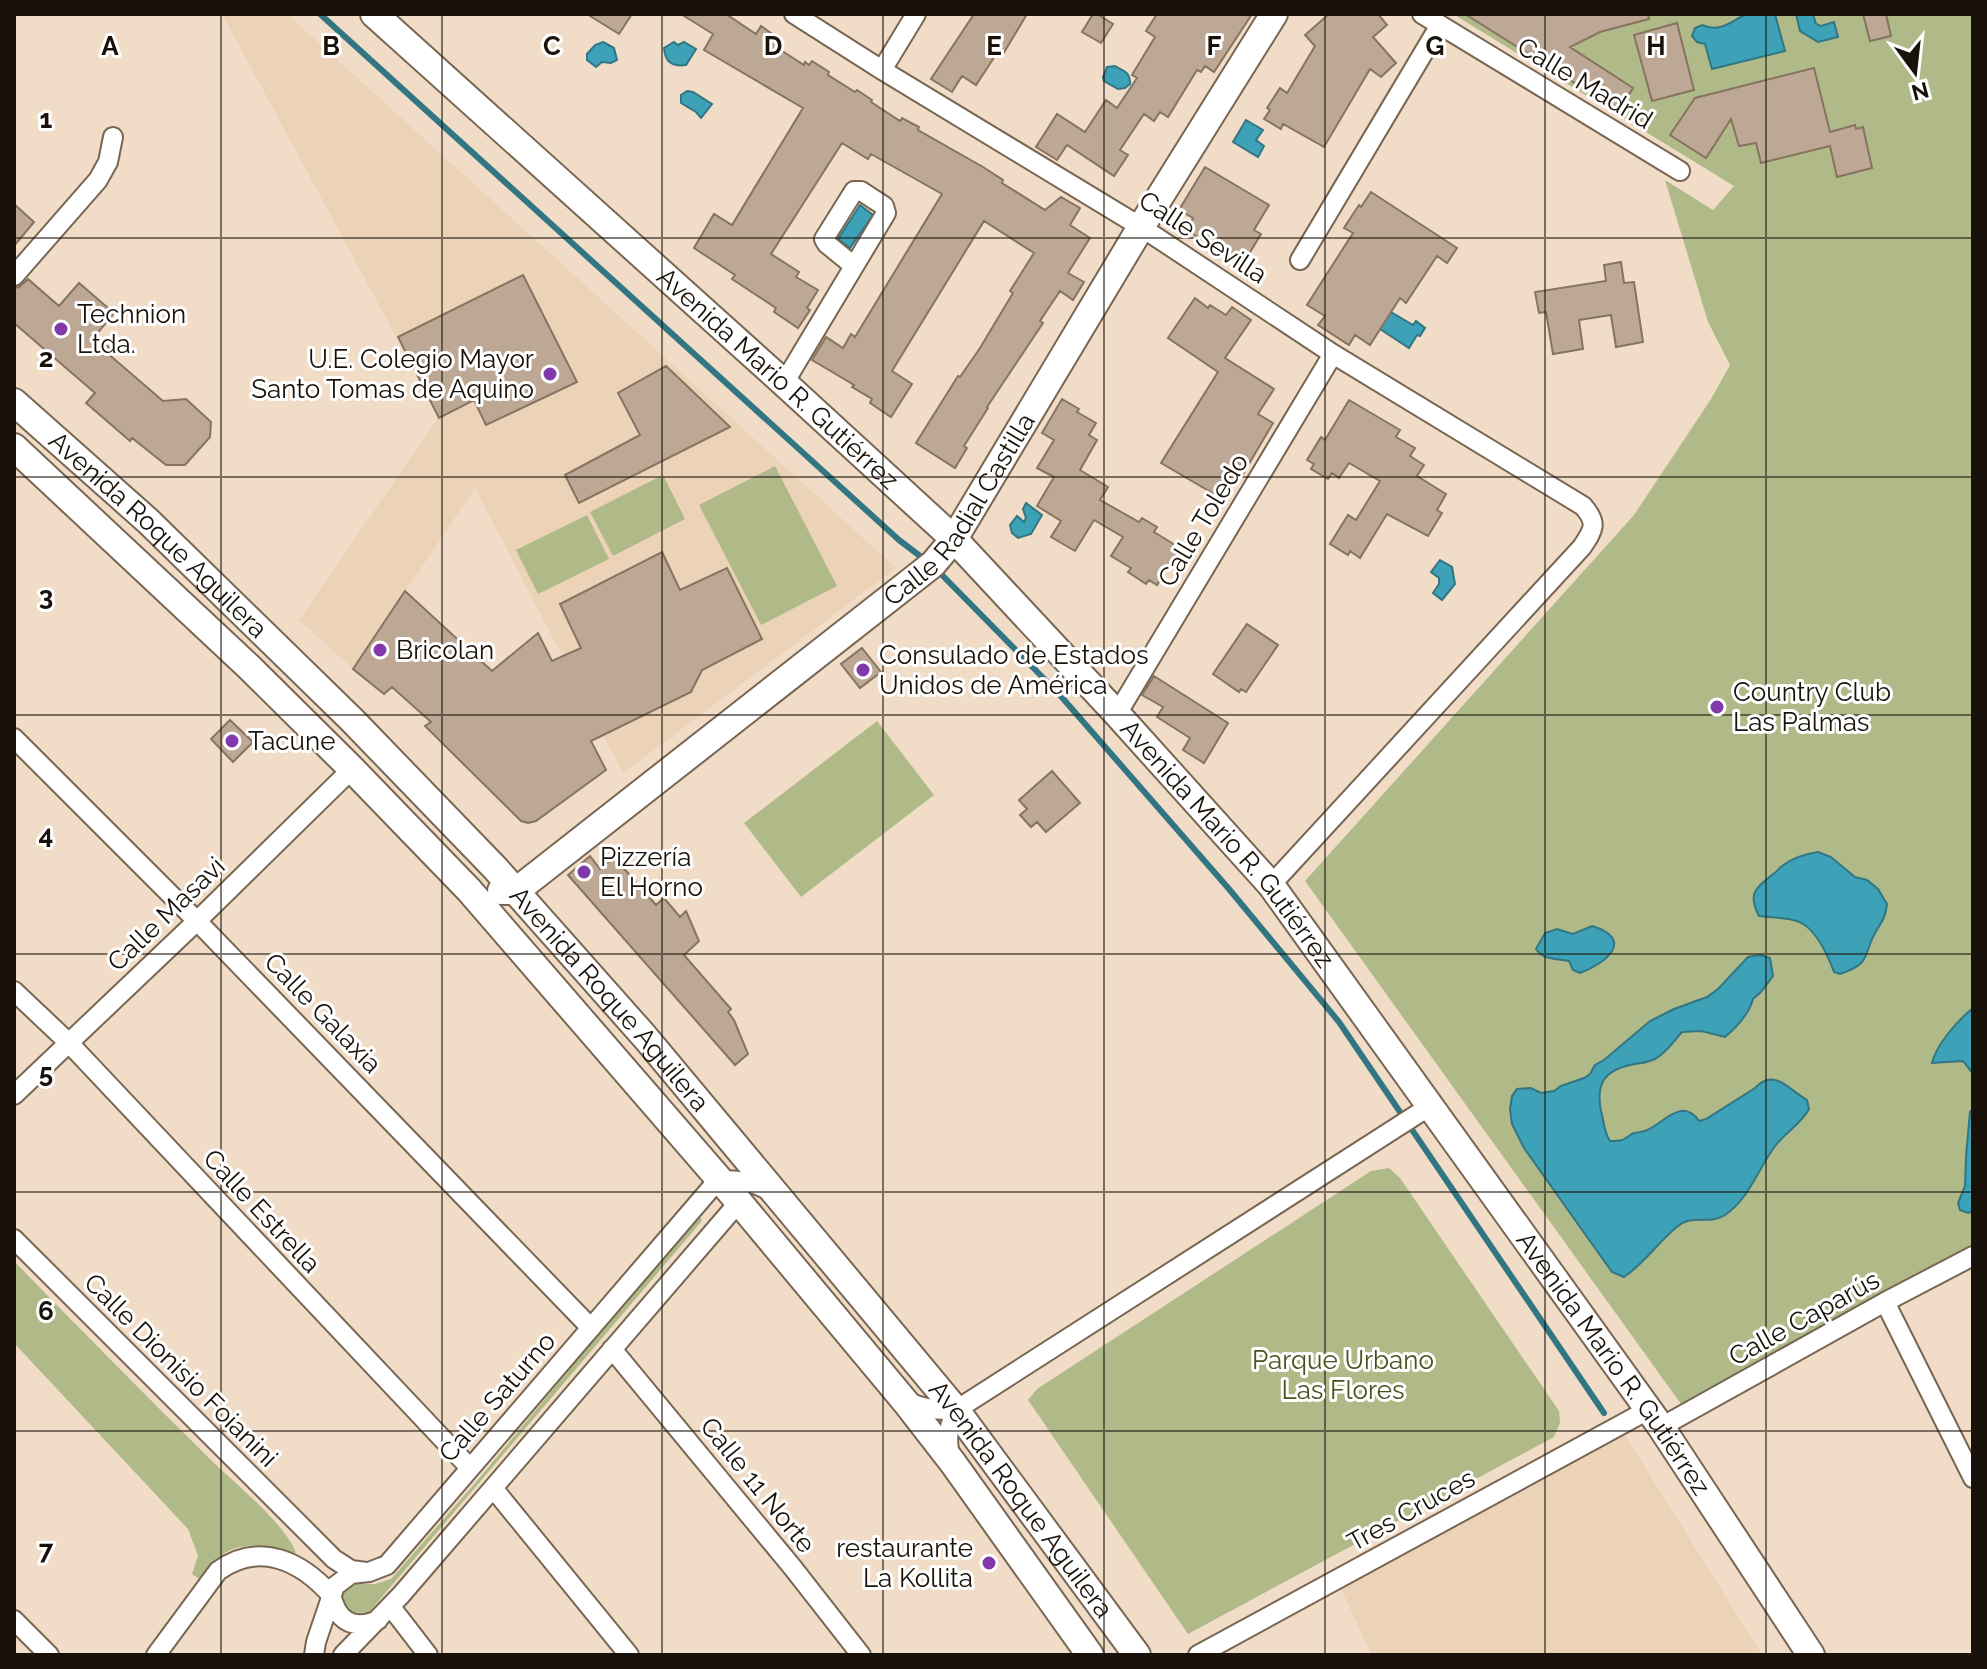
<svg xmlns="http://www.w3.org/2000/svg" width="1987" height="1669" font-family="Raleway,sans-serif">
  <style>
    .built { fill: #ecd2b7 }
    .green { fill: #b0ba89 }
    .water { fill: #3da1b7; stroke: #327683; stroke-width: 2 }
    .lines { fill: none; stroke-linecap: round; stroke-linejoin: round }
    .stream { stroke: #327683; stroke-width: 6 }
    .building { fill: #bca894; stroke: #867460; stroke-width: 2 }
    .street-casing { stroke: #786653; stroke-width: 22 }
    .secondary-casing { stroke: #786653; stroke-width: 30 }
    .street { stroke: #fff; stroke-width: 18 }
    .secondary { stroke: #fff; stroke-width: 26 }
    .grid { fill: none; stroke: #19120b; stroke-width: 2; stroke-opacity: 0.55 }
    .poi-dot { fill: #8038ab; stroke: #fff; stroke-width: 3 }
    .labels { text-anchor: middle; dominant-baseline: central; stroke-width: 6; stroke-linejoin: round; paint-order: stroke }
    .street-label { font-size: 26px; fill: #19120b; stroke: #fff }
    .poi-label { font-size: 26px; fill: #19120b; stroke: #fff; text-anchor: start }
    .park-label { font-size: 26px; fill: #49521d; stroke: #fff }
    .grid-label { font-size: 26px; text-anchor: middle; font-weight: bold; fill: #19120b; stroke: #fff; stroke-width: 6; stroke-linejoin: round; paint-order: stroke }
  </style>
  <rect width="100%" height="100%" fill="#f1ddc7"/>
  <!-- built -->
  <path class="built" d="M222 14H287L896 568 623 773 475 488 353 669 299 620 438 418 393 331Z
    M1625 1435 1762 1655H1372L1340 1587Z"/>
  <!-- green -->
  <path class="green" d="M1453 14H1973V1244L1681 1404 1305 881 1634 515 1711 399 1730 365 1708 322 1665 180 1713 210 1734 186Z
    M775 466 837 586 761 625 699 505Z
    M663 475 685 519 613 556 590 512Z
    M587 515 609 559 538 594 516 550Z
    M877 721 934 795 801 897 744 823Z
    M1389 1168 1400 1178 1559 1411 1560 1423 1554 1437 1188 1634 1028 1400 1037 1389 1371 1171Z
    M698 1217 702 1219 701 1222 370 1611C360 1614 352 1613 343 1607L340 1595 349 1584H375L391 1579 476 1482 694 1220Z
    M14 1261C78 1327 143 1393 209 1458 232 1481 286 1524 296 1553L291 1555C270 1544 242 1541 222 1555 213 1561 207 1572 201 1580L192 1574 198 1556 188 1529 14 1343Z"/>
  <!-- water -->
  <path class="water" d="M1746 14H1775L1785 51 1712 69 1705 44 1697 42 1692 36 1695 28 1702 25C1720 33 1731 22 1746 14Z
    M1796 14H1813L1816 24 1821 26 1834 22 1838 37 1818 42 1800 31Z
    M603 42 614 48 617 60 611 63 602 62 596 67 587 60V54L595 45Z
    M674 42 678 45 684 42 696 49 686 65C672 67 665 62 664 48Z
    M1115 66C1124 72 1130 71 1130 84L1125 88 1118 89 1104 81 1103 77 1107 67Z
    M687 91 693 92 712 104 701 118 696 112 681 103V95Z
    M1246 120 1263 130 1256 140 1264 146 1258 157 1233 142Z
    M860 205 873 215 850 248 838 239Z
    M1391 312 1413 325 1416 321 1425 328 1420 336 1417 335 1409 348 1380 329Z
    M1026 503 1042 515 1031 534 1018 538 1012 533 1010 525 1017 516 1024 522 1026 518 1023 509Z
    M1440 560 1452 567 1455 584 1442 600 1433 593 1439 584V578L1431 572Z
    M1818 852 1831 857 1855 877 1867 880 1878 889 1887 904C1885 919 1882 921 1875 933 1862 957 1872 963 1840 974L1834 972C1828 956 1818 933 1803 924 1792 917 1772 918 1759 916 1747 893 1756 888 1773 874 1777 872 1779 868 1782 866 1793 857 1805 854 1818 852Z
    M1592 926C1635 939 1607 963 1580 973L1573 970 1569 961C1556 958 1544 961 1536 949L1545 933 1557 929 1573 934Z
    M1760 955 1770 958 1773 976 1761 992 1753 999C1749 1014 1738 1026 1725 1037L1701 1031 1682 1032C1674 1041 1666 1053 1655 1059 1647 1063 1639 1063 1630 1065 1603 1071 1596 1085 1601 1111 1604 1121 1604 1133 1610 1141 1627 1141 1622 1139 1634 1133 1635 1133 1646 1131 1647 1130 1663 1124 1682 1096 1699 1121L1706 1119 1755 1088C1774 1067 1789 1090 1807 1100L1809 1109C1801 1124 1786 1132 1776 1145 1758 1168 1750 1198 1725 1215 1711 1225 1692 1214 1678 1226 1658 1242 1645 1263 1624 1277L1612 1272 1524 1148 1512 1124 1510 1109 1512 1096 1517 1089 1531 1088 1541 1093 1554 1091 1561 1086 1584 1078 1590 1074 1595 1065 1604 1060 1650 1021 1674 1009 1707 997 1718 989 1748 957Z
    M1973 1008V1074L1963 1061 1932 1063C1936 1045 1958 1020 1973 1008Z
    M1973 1109V1211L1968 1213 1960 1210 1958 1203 1965 1186 1966 1156 1970 1112Z"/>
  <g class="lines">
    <!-- stream -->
    <path class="stream" d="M320 14 899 540 920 556
      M943 576 1059 694 1229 889 1339 1022 1604 1413"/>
  </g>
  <!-- building -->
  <path class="building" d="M587 14H632L619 34Z
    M681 14H726L756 34 761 26 781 40 776 47 804 65 805 62 809 65 812 61 829 72 828 75 855 92 857 90 872 100 871 102 900 121 902 118 919 127 918 130 983 167 1003 180 1002 183 1045 210 1061 197 1080 208 1070 225 1090 238 1068 273 1084 282 1073 300 1060 291 1040 321 1043 323 987 407 988 408 964 446 967 448 955 468 916 443 958 376 960 377 980 348 1013 293 1010 291 1034 253 984 221 892 371 912 384 891 417 870 403 872 399 852 387 854 385 812 360 826 337 843 348 851 334 855 337 942 194 871 154 868 159 842 143 771 254 799 272 796 277 818 290 807 308 810 310 798 328 774 312 776 308 732 279 735 275 694 248 714 214 732 225 803 108 704 50 713 34Z
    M974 14H1027L1002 56 997 53 976 85 962 76 952 92 931 79Z
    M1093 14H1097L1113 24 1101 43 1082 32Z
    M1157 14H1252L1214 72 1205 66 1201 72 1197 70 1168 117 1160 112 1154 121 1144 114 1120 150 1128 155 1114 176 1067 145 1057 160 1036 147 1057 114 1085 132 1106 100 1117 108 1137 78 1132 75 1155 37 1146 31Z
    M1329 14H1378L1387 25 1373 37 1396 63 1381 77 1370 69 1324 147 1283 124 1281 129 1264 119 1270 110 1267 108 1280 88 1287 93 1315 46 1305 35Z
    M1465 14H1648L1649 19 1600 32 1570 47 1633 88 1619 111Z
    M1863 14H1886L1891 36 1870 41Z
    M1677 23 1694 90 1652 101 1634 35Z
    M1814 68 1830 132 1855 125 1856 129 1863 127 1872 168 1837 177 1830 146 1761 163 1756 143 1739 146 1731 119 1706 158 1670 135 1695 98Z
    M1205 167 1269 205 1254 230 1261 234 1243 264 1186 230 1193 218 1179 210Z
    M1371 192 1457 248 1447 263 1437 256 1406 303 1400 298 1370 345 1355 335 1349 345 1318 325 1325 316 1307 305 1353 233 1344 228 1359 205 1361 207Z
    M14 204 34 222 14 246Z
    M1621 262 1624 283 1634 282 1643 342 1616 347 1611 315 1579 320 1583 349 1553 354 1546 312 1539 313 1535 292 1606 281 1604 265Z
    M523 275 577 382 486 425 474 400 439 418 398 337Z
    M28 279 59 306 79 283 114 313 95 336 110 348 106 352 163 401 186 399 211 422 210 437 185 465H166L132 438 130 441 86 403 95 393 14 323V288L19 287Z
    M1195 298 1208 308 1210 305 1226 315 1232 307 1251 320 1225 358 1274 389 1258 414 1273 423 1243 474 1231 466 1214 494 1161 463 1218 372 1168 338Z
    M666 366 730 427 579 503 565 475 640 435 618 393Z
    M1062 399 1079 409 1077 412 1096 423 1089 435 1097 440 1080 470 1108 487 1100 500 1139 522 1142 518 1157 527 1154 532 1180 548 1157 585 1149 580 1146 584 1128 572 1131 568 1111 556 1123 537 1094 520 1075 551 1051 537 1061 521 1037 506 1054 477 1037 468 1054 440 1042 433Z
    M1349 400 1400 430 1396 437 1415 448 1410 456 1424 465 1417 476 1446 494 1437 510 1442 513 1428 536 1387 514 1360 558 1350 551 1348 555 1330 544 1348 515 1356 520 1380 481 1349 463 1339 478 1332 473 1328 479 1311 469 1314 464 1307 460 1321 437 1325 440Z
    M662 552 680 590 727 568 762 639 702 670 691 692 591 741 606 770 536 821 528 823 521 821 425 726 431 722 392 687 384 694 353 669 405 591 492 671 538 633 552 661 581 648 560 604Z
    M1247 624 1278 645 1246 692 1241 689 1239 692 1213 674Z
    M862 648 881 672 860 688 841 664Z
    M1154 676 1228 723 1204 763 1183 750 1190 738 1157 717 1163 707 1142 695Z
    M230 720 253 742 233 762 211 739Z
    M1052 771 1080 803 1046 832 1037 822 1031 827 1020 815 1027 809 1019 800Z
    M590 856 600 869 614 857 656 905 664 898 680 917 686 911 699 941 684 955 731 1009 728 1012 734 1020 748 1054 735 1065 568 875Z"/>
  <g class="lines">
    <defs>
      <path id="street" d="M794 14 882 70 1141 227 1333 354 1583 506C1598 523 1594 529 1582 547L1271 885
        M1422 14 1680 171
        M882 70 916 14
        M1300 260 1440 25
        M14 276 98 180 108 162 113 137
        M784 383 886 213 884 206 861 191H854L824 239 827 244 854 266
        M1117 714 1333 354
        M14 738 197 921 591 1328
        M14 991 69 1043 470 1468
        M14 1095 197 921 352 769
        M14 1239 334 1559 351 1570 366 1572
        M1885 1302 1973 1478
        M612 1349 793 1568 861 1655
        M907 1401C923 1409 938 1411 956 1410L1430 1106
        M1661 1427 1885 1302 1973 1256
        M951 1457C945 1440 949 1426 956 1410
        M493 1488 629 1655
        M331 1593C336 1620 352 1631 378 1620
        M391 1607 428 1655
        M14 1620 49 1655
        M156 1655 218 1571C259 1541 301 1561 331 1595
        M314 1655 316 1642 335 1586 351 1574 369 1572 387 1565 718 1180C738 1180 755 1181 772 1193
        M343 1655 401 1595 739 1202V1191
        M1198 1655 1648 1410"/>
      <g id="secondary">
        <path id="s1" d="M374 14 784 383 954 539 1117 714 1271 885 1661 1427 1811 1655"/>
        <path id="s2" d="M14 402 148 521 352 720 495 868 645 1037 956 1410 1137 1655"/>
        <path d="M14 447 249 667 352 769 469 890 739 1202 908 1405 953 1463 1090 1655"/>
        <path id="s3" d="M501 891H516L933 564 954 539 1141 227 1274 14"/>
      </g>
    </defs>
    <!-- street casing -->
    <use href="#street" class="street-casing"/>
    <!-- secondary casing -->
    <use href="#secondary" class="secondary-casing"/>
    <!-- street -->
    <use href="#street" class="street"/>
    <!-- secondary -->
    <use href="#secondary" class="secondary"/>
  </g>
  <!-- grid -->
  <path class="grid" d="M221 14V1655M442 14V1655M662 14V1655M883 14V1655M1104 14V1655M1325 14V1655M1545 14V1655M1766 14V1655M14 238H1973M14 477H1973M14 715H1973M14 954H1973M14 1192H1973M14 1431H1973"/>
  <!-- markers -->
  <g class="poi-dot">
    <circle cx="61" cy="329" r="8"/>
    <circle cx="550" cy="374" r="8"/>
    <circle cx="380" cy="650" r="8"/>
    <circle cx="863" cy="670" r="8"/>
    <circle cx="1717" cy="707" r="8"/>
    <circle cx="232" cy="741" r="8"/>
    <circle cx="584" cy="872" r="8"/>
    <circle cx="989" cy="1563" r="8"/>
  </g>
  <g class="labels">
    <!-- street labels -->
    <g class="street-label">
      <text transform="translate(1585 83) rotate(31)">Calle Madrid</text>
      <text transform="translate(1203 237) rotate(33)">Calle Sevilla</text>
      <text stroke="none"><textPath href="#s1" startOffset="544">Avenida Mario R. Gutiérrez</textPath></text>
      <text stroke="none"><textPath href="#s3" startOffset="604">Calle Radial Castilla</textPath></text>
      <text transform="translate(1203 520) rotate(-59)">Calle Toledo</text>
      <text stroke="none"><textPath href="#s2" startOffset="196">Avenida Roque Aguilera</textPath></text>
      <text stroke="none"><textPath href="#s1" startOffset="1192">Avenida Mario R. Gutiérrez</textPath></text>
      <text transform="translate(166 914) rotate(-44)">Calle Masavi</text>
      <text stroke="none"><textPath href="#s2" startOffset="844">Avenida Roque Aguilera</textPath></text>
      <text transform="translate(323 1013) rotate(46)">Calle Galaxia</text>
      <text transform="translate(262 1211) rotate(47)">Calle Estrella</text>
      <text transform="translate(1804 1318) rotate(-29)">Calle Caparús</text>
      <text stroke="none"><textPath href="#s1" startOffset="1840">Avenida Mario R. Gutiérrez</textPath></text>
      <text transform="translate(181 1370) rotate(45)">Calle Dionisio Foianini</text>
      <text transform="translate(497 1397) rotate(-49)">Calle Saturno</text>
      <text transform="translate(758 1485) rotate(51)">Calle 11 Norte</text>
      <text stroke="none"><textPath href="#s2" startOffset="1492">Avenida Roque Aguilera</textPath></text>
      <text transform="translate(1411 1510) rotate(-29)">Tres Cruces</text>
    </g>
    <!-- poi labels -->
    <g class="poi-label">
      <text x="77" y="314">Technion<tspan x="77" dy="30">Ltda.</tspan></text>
      <text x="534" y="359" text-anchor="end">U.E. Colegio Mayor<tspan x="534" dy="30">Santo Tomas de Aquino</tspan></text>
      <text x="396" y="650">Bricolan</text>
      <text x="879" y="655">Consulado de Estados<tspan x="879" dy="30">Unidos de América</tspan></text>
      <text x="1733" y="692">Country Club<tspan x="1733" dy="30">Las Palmas</tspan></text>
      <text x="248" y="741">Tacune</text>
      <text x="600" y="857">Pizzería<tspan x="600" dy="30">El Horno</tspan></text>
      <text x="973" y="1548" text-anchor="end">restaurante<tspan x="973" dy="30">La Kollita</tspan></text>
    </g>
    <!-- park labels -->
    <g class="park-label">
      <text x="1343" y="1360">Parque Urbano<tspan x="1343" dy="30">Las Flores</tspan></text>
    </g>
  </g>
  <g class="grid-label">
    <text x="110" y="55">A</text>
    <text x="331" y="55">B</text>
    <text x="552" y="55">C</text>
    <text x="773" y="55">D</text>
    <text x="994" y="55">E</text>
    <text x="1214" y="55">F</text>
    <text x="1435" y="55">G</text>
    <text x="1656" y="55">H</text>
    <text x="46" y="128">1</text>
    <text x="46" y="367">2</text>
    <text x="46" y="605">3</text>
    <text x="46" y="844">4</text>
    <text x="46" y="1082">5</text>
    <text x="46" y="1320">6</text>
    <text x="46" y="1559">7</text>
  </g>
  <!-- border -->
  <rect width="1987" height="1669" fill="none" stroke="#19120b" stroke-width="32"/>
  <!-- north arrow -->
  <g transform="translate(1915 72) rotate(165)" stroke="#ffffff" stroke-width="6" paint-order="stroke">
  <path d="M0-6L14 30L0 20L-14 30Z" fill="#19120b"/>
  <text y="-12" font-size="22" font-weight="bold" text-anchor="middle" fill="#19120b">N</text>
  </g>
</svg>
